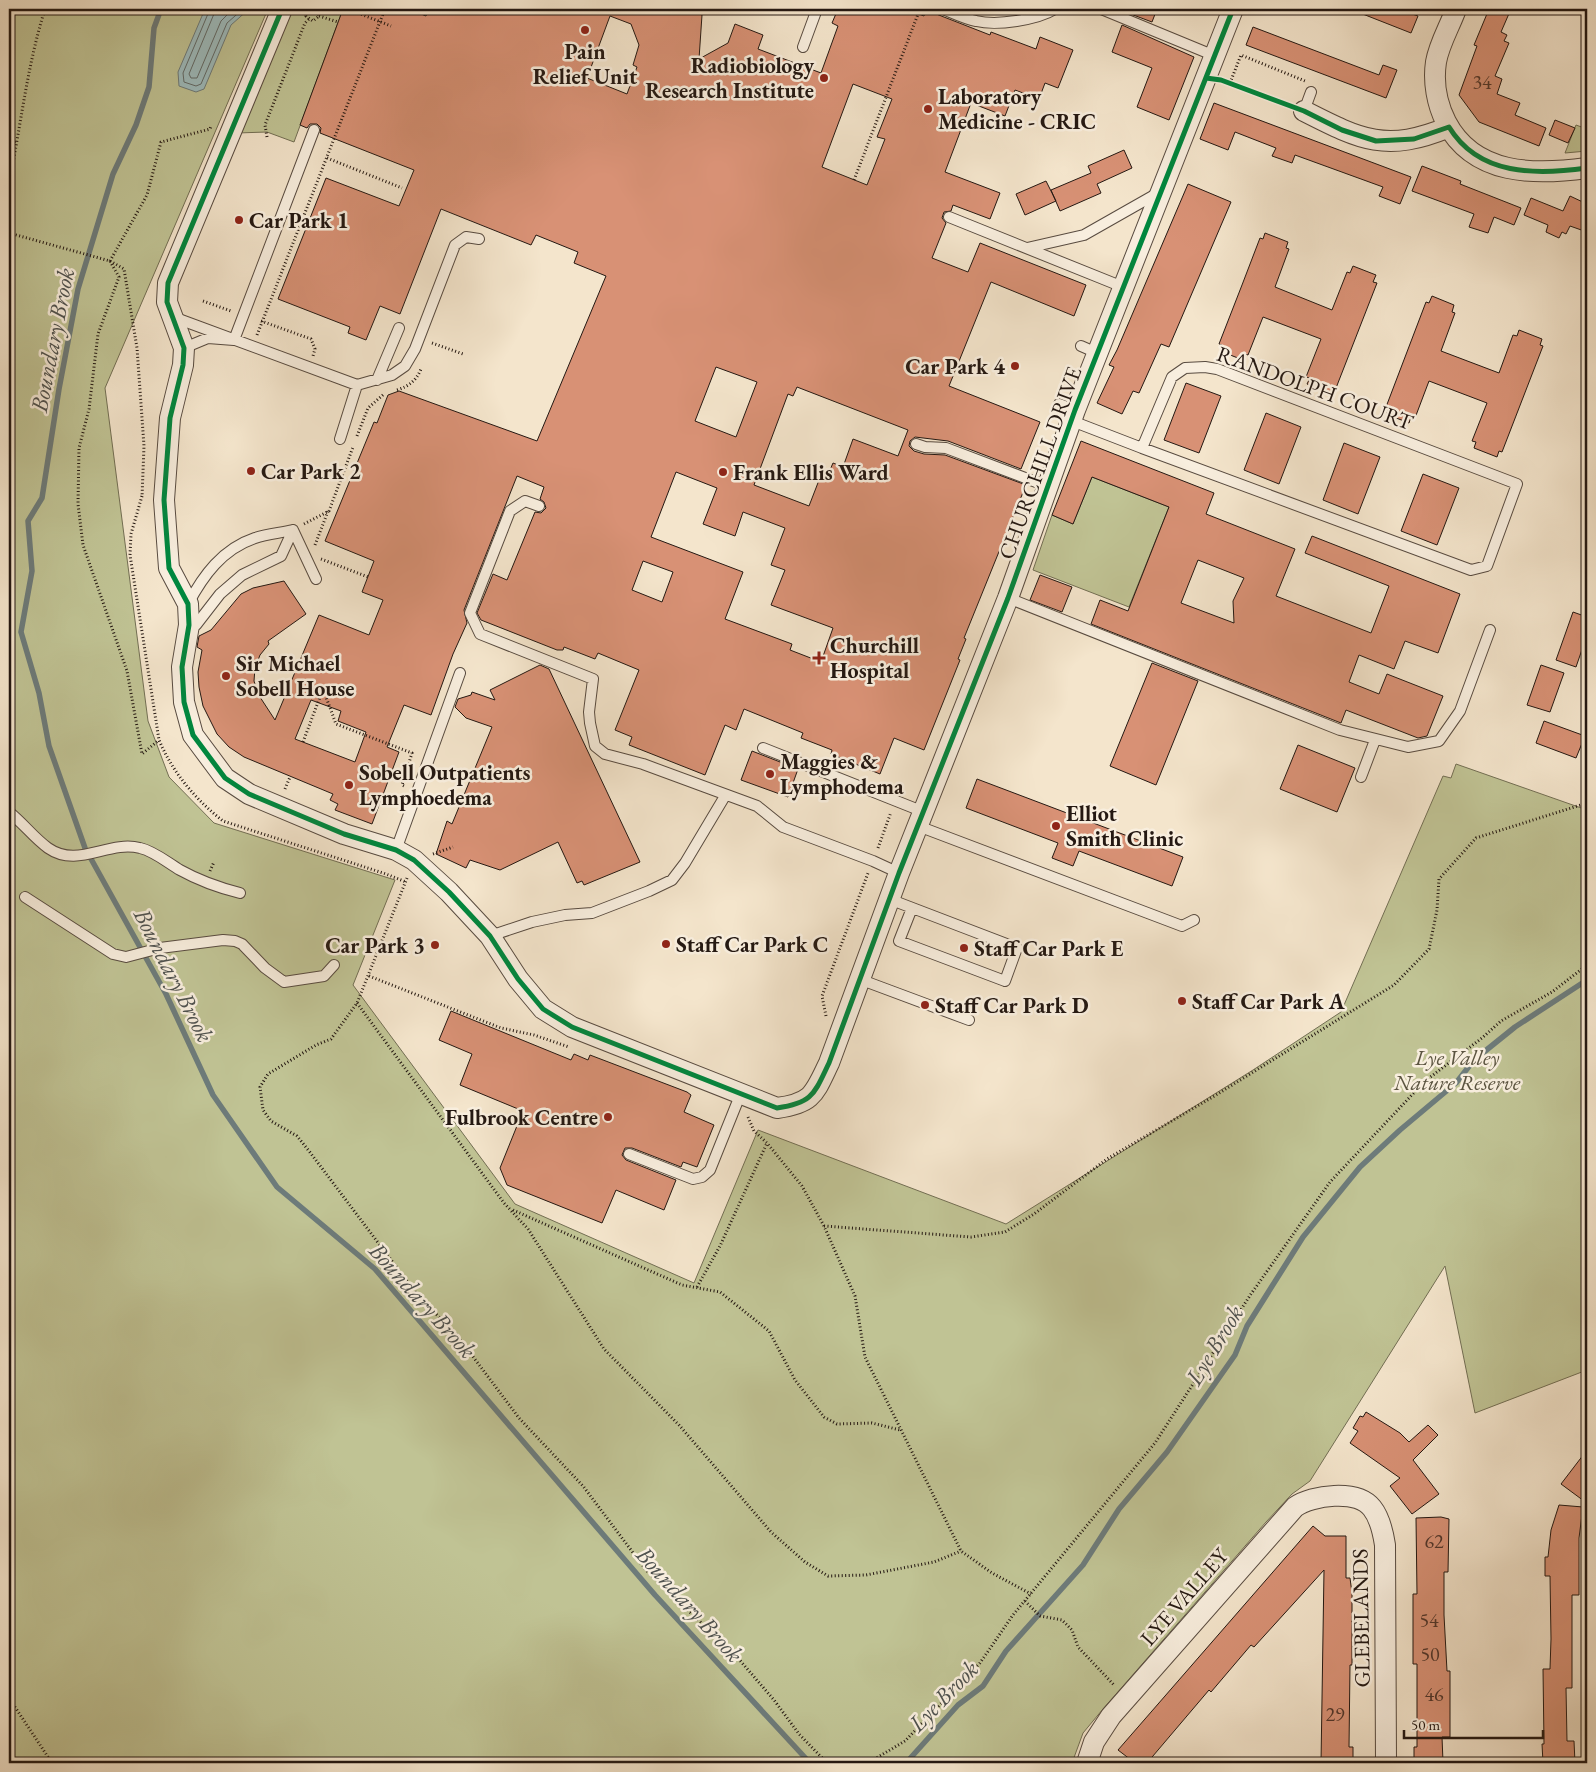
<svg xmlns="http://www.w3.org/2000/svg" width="1596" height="1772" font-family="'EB Garamond',serif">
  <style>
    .green { fill: #c0c394; stroke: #726e53 }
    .water { fill: #9ebdbf; stroke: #6d7b7a }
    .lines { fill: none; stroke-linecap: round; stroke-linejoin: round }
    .shore { stroke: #616a68; stroke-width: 1 }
    .stream { stroke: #6d7b7a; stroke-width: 5.5 }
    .building { fill: #d89175; stroke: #241812; fill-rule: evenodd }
    .lane-casing { stroke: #584b40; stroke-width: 12 }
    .street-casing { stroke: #584b40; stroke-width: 22 }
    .path { stroke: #241812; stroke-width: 3; stroke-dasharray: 1 2.5; stroke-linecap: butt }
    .lane { stroke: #f8eede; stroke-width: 10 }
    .street { stroke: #f8eede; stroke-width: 20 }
    .cycleway-casing { stroke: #f8eede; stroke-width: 8 }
    .cycleway { stroke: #00873e; stroke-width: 5 }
    .poi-dot { fill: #8f2418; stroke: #f8eede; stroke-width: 2 }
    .labels { text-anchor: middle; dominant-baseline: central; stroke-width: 5; stroke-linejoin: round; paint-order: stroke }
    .number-label { font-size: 20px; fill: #51362b }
    .poi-label { font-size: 22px; font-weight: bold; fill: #241812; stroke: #f8eede; text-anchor: start }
    .street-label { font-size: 22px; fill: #241812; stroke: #f8eede }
    .park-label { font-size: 22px; font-style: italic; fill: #5b5440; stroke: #f8eede }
    .water-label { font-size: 24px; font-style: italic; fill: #4f524f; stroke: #f8eede }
  </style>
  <rect width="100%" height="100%" fill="#f4e5cc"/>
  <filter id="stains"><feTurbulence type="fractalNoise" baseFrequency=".004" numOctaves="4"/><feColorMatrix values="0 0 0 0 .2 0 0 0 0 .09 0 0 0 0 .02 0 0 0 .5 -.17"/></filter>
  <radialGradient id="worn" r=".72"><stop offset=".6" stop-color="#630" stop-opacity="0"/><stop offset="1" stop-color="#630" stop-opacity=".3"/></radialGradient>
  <!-- green -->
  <path class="green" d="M9 9H268L105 388 148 721 169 777 214 823 395 880 353 985 515 1204 694 1283 758 1130 1006 1224 1253 1070 1341 1012 1443 776 1451 778 1456 764 1587 810V1370L1475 1413 1445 1266 1310 1481 1292 1494 1266 1522 1103 1709 1083 1733 1072 1763H9Z
    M287 9H343L294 142 267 132 237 133Z
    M1576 125 1587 129V151L1565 153Z
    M1092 477 1169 507 1129 607 1033 570 1052 515 1073 524Z"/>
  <!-- water -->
  <path class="water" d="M205 9H249L231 25 204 89 196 92 179 86 178 72Z"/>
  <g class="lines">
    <!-- shore -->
    <path class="shore" d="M210 9 183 73 184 82 196 86 201 84 227 23 243 9
      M216 9 189 74 191 78H197L221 21 233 9"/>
    <!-- stream -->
    <path class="stream" d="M161 9 154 28 149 87 136 125 113 174 78 289 59 389 42 498 28 521 32 571 21 632 39 693 49 746 85 848 166 994 213 1095 277 1187 375 1269 655 1595 810 1763
      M906 1763 958 1705 983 1686 1006 1651 1083 1565 1119 1509 1167 1452 1235 1355 1247 1326 1303 1237 1360 1167 1400 1130 1456 1083 1474 1060 1515 1027 1587 980"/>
  </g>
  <!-- building -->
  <path class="building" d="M343 9H409L426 16 429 9H685L702 15 699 59 728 43 735 24 763 35 758 49 821 73 838 26 832 23 838 9H906L924 16 926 10 990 35 991 32 1036 49 1040 37 1073 50 1058 88 1045 83 1039 99 1015 90 1005 116 971 103 945 172 1000 193 990 219 953 205 951 211 944 212 942 218 946 223 932 258 968 272 980 243 1086 285 1074 316 991 282 949 386 1040 422 1021 469 948 441 915 437 910 441 909 446 914 451 924 454 945 455 1026 485 964 638 966 639 958 659 960 660 924 750 894 738 880 774 831 754 832 750 801 738 803 733 744 709 736 730 725 725 705 775 629 745 632 737 615 730 639 670 598 653 595 659 564 647 563 650H557L481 620 477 613 493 574 507 580 535 512 541 513 546 508 544 502 540 499 544 487 517 476 464 610 467 623 453 654 431 715 404 705 387 747 399 752 372 824 335 810 338 804 330 800 333 794 244 757 229 747 217 734 203 706 199 687 198 672 202 650 197 647 199 636 211 630 241 594 253 588 284 581 306 614 268 641 269 644 260 655 255 668 254 681 258 694 275 720 319 615 369 635 383 600 362 592 374 561 325 541 374 422 377 423 388 395 399 391 537 441 606 276 574 263 578 252 536 235 531 245 441 209 400 314 380 306 366 340 348 333 350 327 278 299 326 178 399 206 414 170 320 133 321 128 317 124H310L307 128 300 125ZM610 16 631 24 639 45 633 65 637 67 627 94 587 78ZM853 84 892 99 877 137 885 139 867 185 822 167ZM716 367 757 382 736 437 695 421ZM797 387 908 430 898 456 853 439 843 467 833 463 827 477 821 475 809 506 754 485 788 394 793 396ZM676 472 717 488 703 524 735 536 743 512 785 528 771 565 785 570 771 605 833 628 821 662 790 650 792 644 725 619 743 572 651 537ZM643 561 673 572 662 602 632 590ZM311 700 341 711 338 721 366 732 355 762 295 739Z
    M1129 9H1157L1152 22 1128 13Z
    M1350 9H1398L1418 16 1411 33Z
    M1489 9H1511L1501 32 1507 35 1504 41 1509 43 1495 76 1502 79 1497 94 1520 103 1515 115 1546 128 1539 146 1479 122 1459 95 1477 46 1474 45Z
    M1122 25 1194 57 1169 120 1137 107 1152 68 1112 52Z
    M1253 27 1379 75 1383 65 1397 70 1386 98 1246 45Z
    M1214 103 1411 177 1400 204 1379 196 1383 187 1295 155 1292 163 1272 156 1276 148 1235 132 1228 150 1200 139Z
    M1555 120 1575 128 1568 143 1549 135Z
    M1124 150 1132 168 1097 184 1101 193 1060 211 1051 190 1091 173 1088 166Z
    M1422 166 1461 181 1460 184 1521 208 1514 225 1494 217 1488 233 1469 227 1474 214 1412 191Z
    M1046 181 1056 201 1025 215 1016 194Z
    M1188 184 1231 202 1169 347 1161 344 1139 393 1133 391 1122 414 1097 403 1114 367 1109 365 1117 350Z
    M1570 196 1587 204V232L1570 226 1566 234 1562 232 1559 238 1546 232 1548 225 1524 215 1531 198 1563 211Z
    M1265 233 1288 242 1286 248 1289 249 1275 287 1332 310 1347 272 1350 273 1353 266 1376 275 1373 282 1377 283 1336 388 1333 387 1330 393 1307 384 1310 378 1306 377 1321 339 1263 317 1248 355 1245 354 1243 360 1220 351 1222 345 1219 344 1242 285 1260 238 1263 239Z
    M1432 296 1454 305 1452 312 1455 313 1441 351 1499 373 1513 335 1517 336 1519 330 1542 339 1540 345 1543 346 1502 452 1499 451 1497 457 1474 448 1476 442 1472 441 1487 403 1429 381 1415 418 1411 417 1409 423 1386 414 1389 408 1386 407 1426 302 1429 303Z
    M1186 383 1221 396 1199 453 1164 440Z
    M1266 413 1301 427 1279 484 1244 470Z
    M1081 441 1214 493 1206 514 1295 549 1276 596 1371 633 1389 586 1305 553 1312 536 1460 594 1438 653 1405 641 1394 669 1359 655 1349 682 1379 694 1387 674 1443 696 1427 736 1418 738 1346 710 1341 723 1091 624 1100 600 1128 611 1169 507 1092 477 1073 524 1052 515ZM1198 560 1244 578 1233 601 1234 623 1181 603Z
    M1344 443 1380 457 1358 514 1323 500Z
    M1423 474 1459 488 1437 545 1401 531Z
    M1040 575 1072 587 1062 612 1030 600Z
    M1573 612 1587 617V635L1576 667 1556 660Z
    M1152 663 1198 681 1156 785 1110 766Z
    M540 665 549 669 640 862 584 885 582 881 577 883 558 842 500 870 470 860 466 868 436 854 447 821 452 824 492 727 466 718 455 707 458 699 471 695 472 692 495 700 490 690Z
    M1541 665 1564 673 1550 712 1527 705Z
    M1544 721 1585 736 1576 758 1536 743Z
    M1298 745 1355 768 1337 812 1280 789Z
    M752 751 798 769 788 797 741 780Z
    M977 779 1183 857 1172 886 1079 851 1073 866 1052 858 1058 843 966 808Z
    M451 1011 571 1060 574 1054 588 1060 590 1055 687 1092 691 1095 684 1112 714 1125 697 1167 683 1162 681 1167 632 1148H625L622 1155 626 1160 676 1180 664 1210 616 1190 602 1223 507 1185 500 1168 523 1111 460 1085 472 1054 439 1040Z
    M1366 1412 1400 1433 1409 1442 1428 1425 1438 1435 1413 1460 1439 1494 1412 1514 1390 1486 1400 1478 1350 1443 1358 1431 1353 1428 1360 1416 1363 1417Z
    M1587 1450V1464L1584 1501 1561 1484Z
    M1559 1505 1583 1507 1579 1538V1595H1572V1688H1566L1567 1741H1574L1575 1763H1543L1542 1744H1544L1543 1669H1550L1551 1639 1550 1576H1545V1557H1548L1551 1530Z
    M1441 1517 1449 1519 1448 1572H1444V1615L1447 1671H1450V1737H1442L1443 1762 1414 1763V1747H1417V1664H1413V1594H1417L1416 1518Z
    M1313 1526 1325 1536H1346V1578H1350L1352 1593V1665H1350L1349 1747H1353V1763H1321L1324 1570 1254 1647 1251 1645 1211 1692 1209 1690 1147 1763H1135L1118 1750Z"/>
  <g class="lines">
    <defs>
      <path id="lane" d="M943 9C953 13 965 19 976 21 997 26 1037 20 1055 9
        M1101 9 1215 56
        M803 47 817 9
        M1304 111 1311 92
        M949 217 1123 287
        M1027 248 1084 235 1158 193
        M173 317 357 385 392 375 405 366 415 349 455 245 466 237 479 239
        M1081 346 1097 353
        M184 348 208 338 234 340 314 130
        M1205 367 1217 369 1517 484 1487 566 1471 570 1142 448 1172 377 1185 368Z
        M377 380 399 328
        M1059 404 1075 410
        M1072 421 1142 448
        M340 439 357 385
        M916 444 925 447 946 448 1049 487
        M539 506 525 501 510 511 470 613 480 634 593 679 589 712 590 723 595 746 605 754 643 764 757 806 783 827 873 861 899 873
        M293 530 316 579
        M1008 598 1340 730 1408 747 1439 741 1460 711 1490 630
        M188 604C203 576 222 549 255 538 267 534 280 533 293 530
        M189 625H196L220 594 242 575 281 556 293 530
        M763 748 924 812
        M1361 777 1375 740
        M9 812C23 823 34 838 48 848 78 869 108 840 140 848 154 851 168 863 180 870 198 880 220 888 240 893
        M918 826 1182 926 1194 920
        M396 850 460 673
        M25 897 113 954 126 957 160 948 223 940 235 941 242 944 265 968 284 982 324 976 334 965
        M889 899 1017 948 1005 981 899 941 912 908
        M490 936 532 922 565 915 592 913 649 891 672 880 685 863 725 796
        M859 979 969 1020
        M629 1154 693 1179 702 1177 710 1170 741 1093"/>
      <path id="street" d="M282 9 168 283 167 302 184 348 183 365 170 418 164 500 169 568 188 604 189 625 182 667 184 702 193 735 225 778 249 794 344 834 396 850 414 860 449 892 490 936 518 979 543 1009 572 1027 777 1108C813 1103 814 1094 829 1063L899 873 1008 598 1075 410 1233 9
        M1456 9C1450 26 1439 44 1436 62 1433 82 1437 104 1446 122 1474 176 1535 175 1587 168
        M1304 111C1361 140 1386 153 1449 127
        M1087 1763 1094 1742 1111 1716 1295 1507C1312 1495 1357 1489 1372 1508 1380 1518 1383 1532 1385 1545L1386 1763"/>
    </defs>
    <!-- lane casing -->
    <use href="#lane" class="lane-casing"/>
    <!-- street casing -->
    <use href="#street" class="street-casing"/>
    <!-- path -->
    <path class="path" d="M308 9 306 16 313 21 319 16 317 9
      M358 13 391 26
      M319 16 338 22
      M1224 81 1288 106
      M1230 83 1241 55 1305 81
      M9 133 16 145
      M267 137 265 125 305 23 309 19
      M327 158 402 188
      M854 180 920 9
      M9 183C21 125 27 66 45 9
      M9 233 110 261 124 269 137 348 144 446 142 497
      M110 261 119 277 98 334 89 409 79 448 78 504 83 545 127 671 142 754 159 740
      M110 261 147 195 161 142 210 129 211 126
      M203 301 231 311
      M261 321 311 339 315 349 313 356
      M257 335 385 9
      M432 343 463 354
      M397 390C409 386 416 381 421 369
      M357 436 368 408 384 394
      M142 496 131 534 130 555 159 740C173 773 195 799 223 821L386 874 406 882
      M304 524 329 511 353 447
      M315 545 328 511
      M321 559 368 577
      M303 742 323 689 336 724 412 753 402 785 406 787
      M285 789 290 777
      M878 848 891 812
      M433 854 453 847
      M210 871 214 862
      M407 878 357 1003 331 1039 316 1045 268 1074 260 1087 263 1110 271 1121 297 1136 309 1151 419 1297 456 1334 519 1418 583 1486 646 1570 737 1657 774 1700 799 1734 827 1763
      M369 976 501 1028 534 1035 569 1047
      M357 1003 504 1203 528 1229 604 1349 679 1425 771 1532 805 1562 828 1576 866 1575 934 1562 961 1551
      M826 1016 822 996 868 873
      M748 1117 754 1131 767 1143 802 1186 824 1226 855 1296 865 1357 961 1551 992 1573 1031 1594
      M513 1210 682 1285 720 1292 769 1331 795 1380 824 1417 837 1424 872 1423 900 1430
      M824 1226 971 1237 1005 1232 1034 1214 1107 1159 1216 1095 1394 985 1429 949 1437 910 1439 879 1476 838 1587 803
      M697 1287 720 1246 767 1143
      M1025 1601 1040 1616 1062 1620 1072 1630 1078 1647 1114 1685
      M9 1698 52 1763
      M868 1763 905 1741 980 1663 1013 1615 1155 1443 1251 1294 1330 1182 1425 1081 1482 1038 1501 1021 1552 992 1587 965"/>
    <!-- lane -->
    <use href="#lane" class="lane"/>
    <!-- street -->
    <use href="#street" class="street"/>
    <defs>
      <path id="cycleway" d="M282 9 168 283 167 302 184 348 183 365 170 418 164 500 169 568 188 604 189 625 182 667 184 702 193 735 225 778 249 794 344 834 396 850 414 860 449 892 490 936 518 979 543 1009 572 1027 777 1108C813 1103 814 1094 829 1063L899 873 1008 598 1075 410 1233 9
        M1206 78 1221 80 1304 111 1342 130 1376 141 1414 139 1449 127C1479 176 1536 175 1587 168"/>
    </defs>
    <!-- cycleway casing -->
    <use href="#cycleway" class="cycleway-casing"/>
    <!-- cycleway -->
    <use href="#cycleway" class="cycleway"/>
  </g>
  <!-- markers -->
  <g class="poi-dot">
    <circle cx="585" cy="30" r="5"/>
    <circle cx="824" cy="78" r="5"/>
    <circle cx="928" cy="109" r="5"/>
    <circle cx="239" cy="220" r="5"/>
    <circle cx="1015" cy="366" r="5"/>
    <circle cx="251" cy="471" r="5"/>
    <circle cx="723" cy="472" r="5"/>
    <path d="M816.5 650.5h5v5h5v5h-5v5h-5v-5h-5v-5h5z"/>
    <circle cx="226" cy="676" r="5"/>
    <circle cx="770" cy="774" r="5"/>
    <circle cx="349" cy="785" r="5"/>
    <circle cx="1056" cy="826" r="5"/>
    <circle cx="666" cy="944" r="5"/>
    <circle cx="435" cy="945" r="5"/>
    <circle cx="964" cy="948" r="5"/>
    <circle cx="1182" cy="1001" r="5"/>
    <circle cx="925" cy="1005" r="5"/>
    <circle cx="608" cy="1117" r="5"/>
  </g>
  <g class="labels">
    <!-- number labels -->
    <g class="number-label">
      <text x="1482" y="82">34</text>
      <text x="1434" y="1541">62</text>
      <text x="1429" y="1620">54</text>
      <text x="1430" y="1654">50</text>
      <text x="1434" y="1694">46</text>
      <text x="1335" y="1714">29</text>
    </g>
    <!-- poi labels -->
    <g class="poi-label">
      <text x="585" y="51" text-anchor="middle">Pain<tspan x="585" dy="25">Relief Unit</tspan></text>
      <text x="814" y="65" text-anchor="end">Radiobiology<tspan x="814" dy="25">Research Institute</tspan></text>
      <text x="938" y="96">Laboratory<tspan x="938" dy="25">Medicine - CRIC</tspan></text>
      <text x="249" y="220">Car Park 1</text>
      <text x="1005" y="366" text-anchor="end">Car Park 4</text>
      <text x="261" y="471">Car Park 2</text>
      <text x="733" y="472">Frank Ellis Ward</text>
      <text x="830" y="645">Churchill<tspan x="830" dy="25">Hospital</tspan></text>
      <text x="236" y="663">Sir Michael<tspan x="236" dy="25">Sobell House</tspan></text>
      <text x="780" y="761">Maggies &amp;<tspan x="780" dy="25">Lymphodema</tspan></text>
      <text x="359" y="772">Sobell Outpatients<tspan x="359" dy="25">Lymphoedema</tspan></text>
      <text x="1066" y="813">Elliot<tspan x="1066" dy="25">Smith Clinic</tspan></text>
      <text x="676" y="944">Staff Car Park C</text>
      <text x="425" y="945" text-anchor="end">Car Park 3</text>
      <text x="974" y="948">Staff Car Park E</text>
      <text x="1192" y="1001">Staff Car Park A</text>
      <text x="935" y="1005">Staff Car Park D</text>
      <text x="598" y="1117" text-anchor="end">Fulbrook Centre</text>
    </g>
    <!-- street labels -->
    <g class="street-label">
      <text transform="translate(1315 388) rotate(20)">RANDOLPH COURT</text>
      <text transform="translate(1040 463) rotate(-70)">CHURCHILL DRIVE</text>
      <text transform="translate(1184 1597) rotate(-49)">LYE VALLEY</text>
      <text transform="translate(1361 1618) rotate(-91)">GLEBELANDS</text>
    </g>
    <!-- park labels -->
    <g class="park-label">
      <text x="1457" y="1057">Lye Valley<tspan x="1457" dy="25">Nature Reserve</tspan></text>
    </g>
    <!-- water labels -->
    <g class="water-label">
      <text transform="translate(52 340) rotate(-79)">Boundary Brook</text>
      <text transform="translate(174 975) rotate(63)">Boundary Brook</text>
      <text transform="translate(423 1300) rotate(48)">Boundary Brook</text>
      <text transform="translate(1214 1345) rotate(-59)">Lye Brook</text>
      <text transform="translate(690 1604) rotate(48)">Boundary Brook</text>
      <text transform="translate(943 1696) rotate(-46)">Lye Brook</text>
    </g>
  </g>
  <!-- margin -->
  <rect width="1596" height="1772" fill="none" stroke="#f4e5cc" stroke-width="30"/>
  <rect x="10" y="10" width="1576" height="1752" fill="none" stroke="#241812" stroke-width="2.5"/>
  <rect x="15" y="15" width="1566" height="1742" fill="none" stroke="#241812"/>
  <!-- scale -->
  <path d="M1404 1730v8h139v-8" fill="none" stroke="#241812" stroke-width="2.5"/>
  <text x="1411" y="1730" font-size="15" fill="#241812" stroke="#f8eede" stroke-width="4" paint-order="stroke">50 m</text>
  <rect width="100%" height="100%" filter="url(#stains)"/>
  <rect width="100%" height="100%" fill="url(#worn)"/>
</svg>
